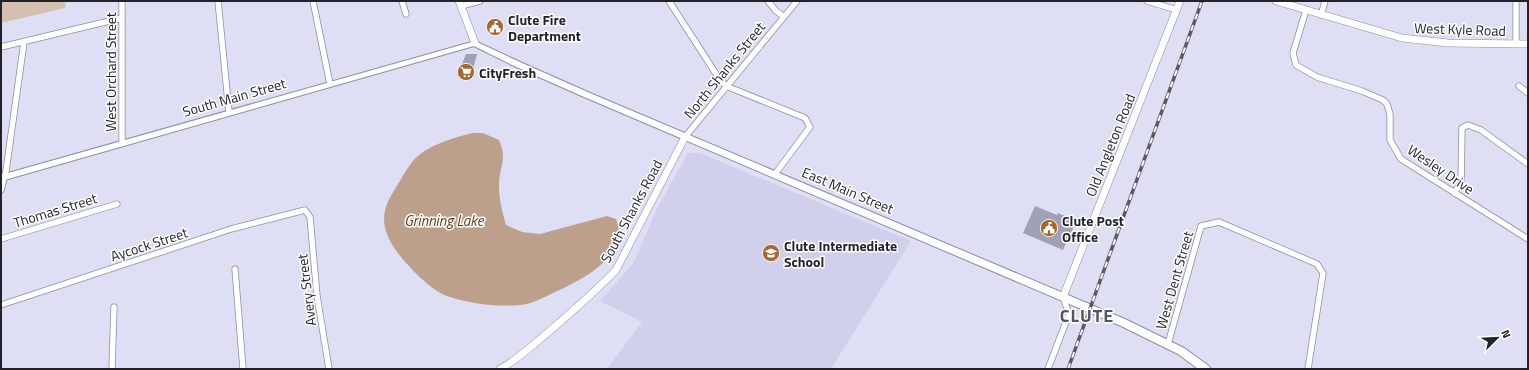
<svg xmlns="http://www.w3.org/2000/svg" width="1529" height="370" font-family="'Titillium Web',sans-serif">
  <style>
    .built { fill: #d0d0ed }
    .green { fill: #d4c0b1 }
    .water { fill: #bca08b }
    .building { fill: #a0a1b6 }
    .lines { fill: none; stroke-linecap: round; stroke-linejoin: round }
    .minor-casing { stroke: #8c8da1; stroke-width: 7 }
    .tertiary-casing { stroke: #8c8da1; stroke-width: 8 }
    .secondary-casing { stroke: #8c8da1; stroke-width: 2 }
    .minor { stroke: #fff; stroke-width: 5.5 }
    .tertiary { stroke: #fff; stroke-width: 7 }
    .secondary { fill: #fff; fill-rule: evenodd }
    .rail-casing { stroke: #595965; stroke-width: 3.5 }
    .rail { stroke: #fff; stroke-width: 2; stroke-dasharray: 6; stroke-linecap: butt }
    .labels { text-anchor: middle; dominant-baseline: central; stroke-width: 3; stroke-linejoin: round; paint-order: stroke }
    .poi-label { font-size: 14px; font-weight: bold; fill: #22222a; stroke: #fff; text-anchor: start }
    .street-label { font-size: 14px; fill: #22222a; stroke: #fff }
    .water-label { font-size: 15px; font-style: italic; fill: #633b18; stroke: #fff }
    .district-label { font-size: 18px; font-weight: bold; letter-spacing: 1px; fill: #555568; stroke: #fff }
  </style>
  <rect width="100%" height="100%" fill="#dedef5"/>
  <!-- built -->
  <path class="built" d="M688 153H700L911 241 831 369H607L642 322 600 301 633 264 657 209Z"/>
  <!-- green -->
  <path class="green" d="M1 1H66L65 8 1 23Z"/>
  <!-- water -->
  <path class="water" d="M473 133H483L499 140C508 161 499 165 499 185 499 199 502 211 506 225L522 232 540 234 607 216 616 219C631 255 582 280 555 292 545 297 532 304 521 305 497 307 470 304 447 296 430 290 408 266 397 252 383 232 379 216 392 194 399 183 405 171 413 161 425 146 455 137 473 133Z"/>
  <!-- building -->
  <path class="building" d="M466 54H477L471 77 457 76Z
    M1035 206 1057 215 1058 213 1070 218 1069 221 1075 224 1063 250 1023 233Z"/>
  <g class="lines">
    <defs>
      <path id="minor" d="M122 1V142
        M218 1 229 112
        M313 1 330 84
        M402 1 406 14
        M669 1 720 80 726 86 805 118 810 127 775 174
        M768 1 776 11 783 16
        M1147 1 1177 10
        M1516 1V43
        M461 6 480 1
        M1306 10 1293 53 1296 65 1317 77 1362 91 1383 100 1387 104 1390 114V140L1401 159 1528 239
        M1321 15 1325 1
        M1 47 122 18
        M1519 86 1528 93
        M685 137 797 1
        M1 190 6 171 24 42
        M1454 193 1461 183 1462 128 1468 125 1481 130 1528 164
        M1 239 117 204
        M235 269 243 369
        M1 305 231 229 305 210 310 217 317 296 329 369
        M1168 344 1201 226 1219 222 1317 264 1323 273 1308 369
        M112 369 114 307
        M1048 369 1069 314 1063 297"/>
      <path id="tertiary" d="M459 1 475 43
        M1276 1 1402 38 1448 43 1528 44
        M1063 297 1180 1
        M500 369C519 359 535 343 552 329 574 310 596 291 616 270L685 137"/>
      <path id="secondary" d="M475 41 520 62 590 93 1127 320 1184 348 1209 366 1211 369H1198L1178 354 1121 326 584 97 514 66 474 46 1 181V175Z"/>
    </defs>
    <!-- minor casing -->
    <use href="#minor" class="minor-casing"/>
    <!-- tertiary casing -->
    <use href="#tertiary" class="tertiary-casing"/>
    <!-- secondary casing -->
    <use href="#secondary" class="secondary-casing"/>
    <!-- minor -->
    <use href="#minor" class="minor"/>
    <!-- tertiary -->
    <use href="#tertiary" class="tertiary"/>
    <!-- secondary -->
    <use href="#secondary" class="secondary"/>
    <defs>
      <path id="rail" d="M1068 369 1202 1"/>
    </defs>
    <!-- rail casing -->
    <use href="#rail" class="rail-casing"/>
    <!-- rail -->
    <use href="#rail" class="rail"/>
  </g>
  <!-- icons -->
  <defs>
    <symbol id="civic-disc" viewBox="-11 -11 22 22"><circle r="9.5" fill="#a76830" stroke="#fff"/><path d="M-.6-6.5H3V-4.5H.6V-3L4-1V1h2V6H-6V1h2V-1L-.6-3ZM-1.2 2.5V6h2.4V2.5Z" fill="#fff"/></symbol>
    <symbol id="supermarket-disc" viewBox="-11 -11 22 22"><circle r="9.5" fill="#a76830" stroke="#fff"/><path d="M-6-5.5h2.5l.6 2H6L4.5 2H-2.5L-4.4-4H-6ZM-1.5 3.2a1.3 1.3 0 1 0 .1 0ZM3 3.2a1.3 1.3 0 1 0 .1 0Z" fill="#fff"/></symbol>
    <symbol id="school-disc" viewBox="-11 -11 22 22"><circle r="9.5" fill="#a76830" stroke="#fff"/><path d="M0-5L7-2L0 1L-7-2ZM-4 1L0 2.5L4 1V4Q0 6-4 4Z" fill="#fff"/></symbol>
  </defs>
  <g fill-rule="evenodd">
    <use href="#civic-disc" x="485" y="17" width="20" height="20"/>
    <use href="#supermarket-disc" x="456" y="62" width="20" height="20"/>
    <use href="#civic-disc" x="1039" y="218" width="20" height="20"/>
    <use href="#school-disc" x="761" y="243" width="20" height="20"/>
  </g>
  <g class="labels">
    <!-- poi labels -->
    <g class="poi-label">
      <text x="508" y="19">Clute Fire<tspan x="508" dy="16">Department</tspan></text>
      <text x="479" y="72">CityFresh</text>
      <text x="1062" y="220">Clute Post<tspan x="1062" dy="16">Office</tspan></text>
      <text x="784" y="245">Clute Intermediate<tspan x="784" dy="16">School</tspan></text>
    </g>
    <!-- street labels -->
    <g class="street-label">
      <text transform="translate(1460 29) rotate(2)">West Kyle Road</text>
      <text transform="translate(724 70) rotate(-51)">North Shanks Street</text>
      <text transform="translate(110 72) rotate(-90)">West Orchard Street</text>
      <text transform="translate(234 97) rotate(-16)">South Main Street</text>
      <text transform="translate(1110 145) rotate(-68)">Old Angleton Road</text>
      <text transform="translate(1441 169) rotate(34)">Wesley Drive</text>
      <text transform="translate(848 190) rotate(23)">East Main Street</text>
      <text transform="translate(55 210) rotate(-17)">Thomas Street</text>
      <text transform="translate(631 211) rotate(-62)">South Shanks Road</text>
      <text transform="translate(149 244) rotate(-18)">Aycock Street</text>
      <text transform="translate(1174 280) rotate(-74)">West Dent Street</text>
      <text transform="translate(306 290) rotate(-97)">Avery Street</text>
    </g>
    <!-- water labels -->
    <g class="water-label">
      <text x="444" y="220">Grinning Lake</text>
    </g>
    <!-- district labels -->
    <g class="district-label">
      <text x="1087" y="315">CLUTE</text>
    </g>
  </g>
  <!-- border -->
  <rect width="1529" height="370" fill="none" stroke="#22222a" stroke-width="4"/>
  <!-- north arrow -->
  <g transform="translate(1497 338) rotate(66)" stroke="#ffffff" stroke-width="3" paint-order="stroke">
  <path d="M0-3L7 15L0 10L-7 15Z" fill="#22222a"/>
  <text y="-6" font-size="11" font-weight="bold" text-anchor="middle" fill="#22222a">N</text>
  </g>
</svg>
